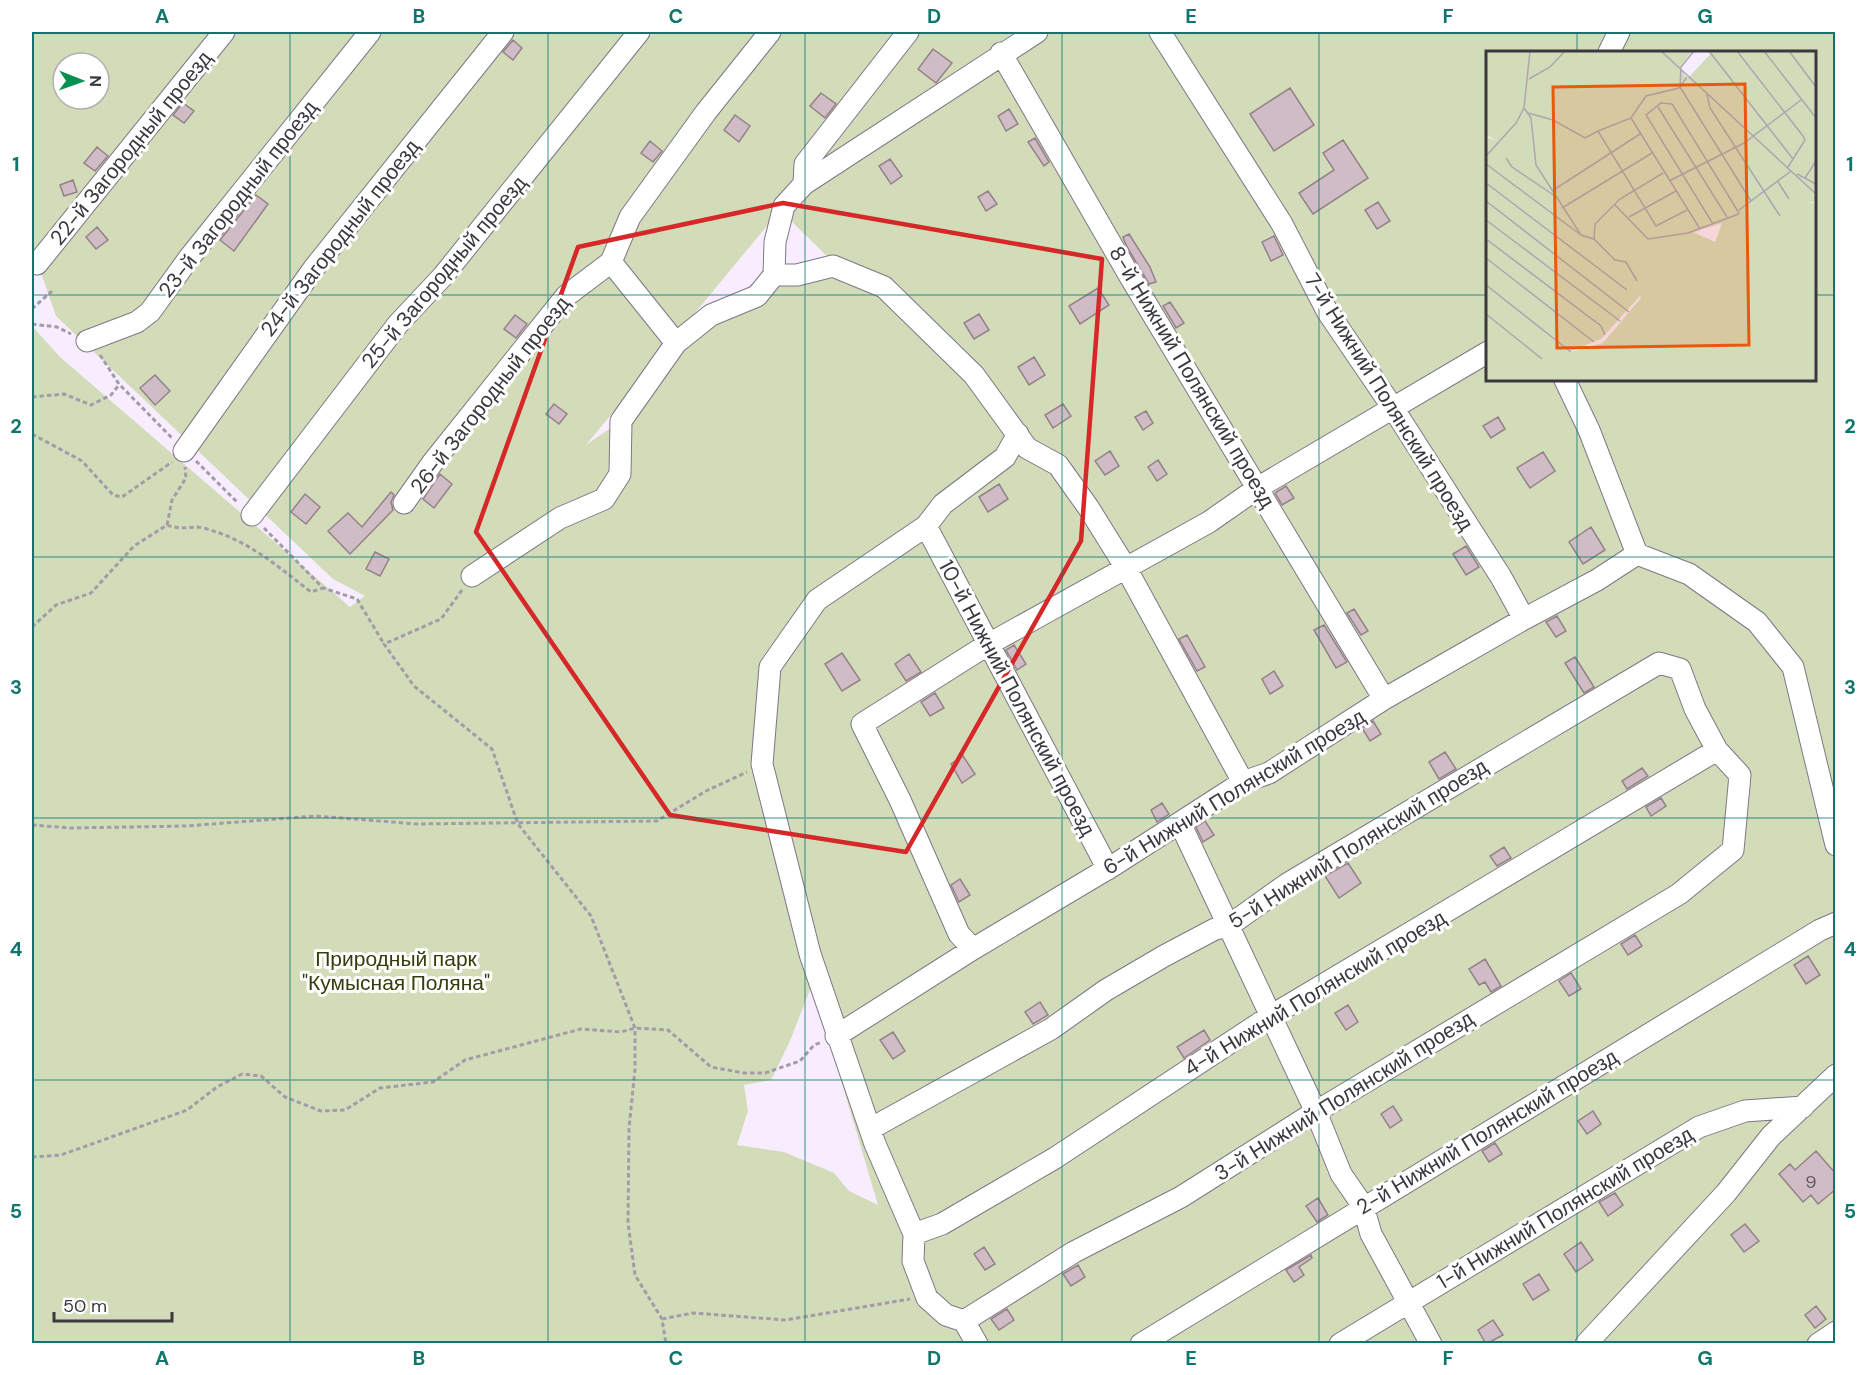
<svg xmlns="http://www.w3.org/2000/svg" width="1867" height="1375" font-family="'DM Sans',sans-serif">
  <style>
    .green { fill: #d3dcb9; fill-rule: evenodd }
    .building { fill: #d0bcc4; stroke: #948189; stroke-width: 1.5 }
    .lines { fill: none; stroke-linecap: round; stroke-linejoin: round }
    .minor-casing { stroke: #7f7686; stroke-width: 23 }
    .path { stroke: #a39ba8; stroke-width: 3; stroke-dasharray: 4.5 3; stroke-linecap: butt }
    .minor { stroke: #fff; stroke-width: 21 }
    .marked { fill: none; stroke: #d62828; stroke-width: 4.5; stroke-linejoin: round }
    .grid { fill: none; stroke: #0f766e; stroke-width: 1.5; stroke-opacity: 0.55 }
    .labels { text-anchor: middle; dominant-baseline: central; stroke-width: 6; stroke-linejoin: round; paint-order: stroke }
    .number-label { font-size: 18px; fill: #615960 }
    .street-label { font-size: 21px; fill: #3c383f; stroke: #fff }
    .park-label { font-size: 21px; fill: #353e0b; stroke: #fff }
    .inset-road { fill: none; stroke: #ada5b2; stroke-width: 1.5 }
    .view { fill: #e8590c; fill-opacity: 0.15; stroke: #e8590c; stroke-width: 3 }
    .inset-edge { fill: none; stroke: #3c383f; stroke-width: 3 }
    .neatline { fill: none; stroke: #0f766e; stroke-width: 2 }
    .grid-label { font-size: 20px; text-anchor: middle; font-weight: bold; fill: #0f766e }
  </style>
  <rect width="100%" height="100%" fill="#f8edff"/>
  <!-- green -->
  <path class="green" d="M32 32H1835V1343H32V326L60 357 350 607 365 596 333 579 56 316 32 247ZM1488 52H1814V380H1488ZM63 63H99V99H63ZM780 210 855 284 838 276 754 282 719 310 631 414 586 445ZM813 982 817 999 878 1205 849 1191 834 1173 784 1152 737 1145 748 1111 744 1085 771 1080 790 1041Z"/>
  <!-- building -->
  <path class="building" d="M513 40 522 48 513 60 503 52Z
    M933 49 952 63 936 83 918 69Z
    M1290 88 1314 125 1274 151 1250 114Z
    M821 93 836 104 825 118 810 106Z
    M183 103 194 111 184 123 173 115Z
    M1009 109 1018 124 1006 131 998 116Z
    M735 115 750 126 739 142 724 130Z
    M1035 138 1049 162 1044 166 1028 142Z
    M1343 140 1368 178 1313 214 1299 193 1334 170 1323 153Z
    M650 141 662 151 653 162 641 153Z
    M97 147 108 156 95 171 84 163Z
    M890 159 902 176 891 184 879 166Z
    M73 180 77 192 64 196 60 185Z
    M988 191 997 204 986 211 978 197Z
    M256 195 268 204 234 251 220 240Z
    M1378 202 1390 221 1377 229 1365 210Z
    M97 227 108 240 96 249 86 237Z
    M1129 234 1150 267 1156 282 1149 284 1126 245 1123 237Z
    M1274 236 1283 255 1271 261 1262 242Z
    M1098 288 1109 305 1080 324 1069 306Z
    M1170 302 1184 323 1176 328 1163 306Z
    M979 314 989 330 974 339 964 323Z
    M515 315 527 324 516 338 504 329Z
    M1034 357 1045 375 1029 385 1018 367Z
    M155 375 170 391 155 405 140 388Z
    M554 404 567 414 559 424 546 414Z
    M1063 404 1071 416 1053 428 1045 415Z
    M1146 411 1153 423 1143 430 1135 417Z
    M1498 417 1505 429 1491 438 1483 426Z
    M1110 451 1119 466 1105 475 1095 461Z
    M1543 452 1555 471 1530 488 1517 468Z
    M1158 460 1167 474 1157 481 1148 467Z
    M440 474 452 484 434 508 423 499Z
    M999 484 1008 499 988 512 979 497Z
    M1286 486 1294 498 1282 505 1275 493Z
    M391 492 394 495 391 502 393 510 350 554 328 531 348 513 362 527Z
    M305 494 320 507 306 524 291 512Z
    M1591 527 1605 550 1583 564 1569 542Z
    M1466 546 1479 567 1466 575 1453 554Z
    M375 552 389 559 380 576 366 569Z
    M1354 609 1368 631 1361 635 1347 613Z
    M1557 616 1566 631 1556 637 1546 622Z
    M1324 625 1347 662 1336 668 1314 630Z
    M1187 635 1205 667 1197 671 1179 639Z
    M1014 645 1026 664 1017 670 1006 650Z
    M842 653 860 680 842 691 825 664Z
    M909 654 921 672 906 681 895 664Z
    M1575 657 1594 687 1584 693 1565 663Z
    M1274 671 1283 686 1270 694 1262 679Z
    M935 693 944 708 930 716 921 702Z
    M1373 721 1381 734 1370 741 1362 728Z
    M1445 752 1456 769 1439 779 1429 762Z
    M963 756 975 774 962 783 951 764Z
    M1642 768 1648 776 1627 789 1622 781Z
    M1661 798 1666 806 1651 816 1646 807Z
    M1162 803 1169 814 1157 822 1151 810Z
    M1205 821 1214 835 1203 842 1196 827Z
    M1504 847 1511 858 1497 866 1490 856Z
    M1348 863 1361 883 1339 898 1325 876Z
    M960 879 970 895 959 902 951 885Z
    M1635 935 1642 946 1628 955 1621 944Z
    M1808 956 1820 975 1806 984 1794 965Z
    M1485 959 1501 986 1491 992 1485 982 1479 985 1469 969Z
    M1571 973 1581 989 1569 996 1559 981Z
    M1040 1002 1048 1015 1033 1024 1025 1012Z
    M1348 1005 1358 1022 1346 1030 1335 1013Z
    M1204 1030 1210 1040 1184 1058 1177 1047Z
    M893 1032 905 1051 893 1059 880 1040Z
    M1393 1106 1402 1120 1390 1128 1381 1114Z
    M1593 1111 1601 1124 1587 1134 1578 1121Z
    M1495 1143 1502 1154 1489 1162 1482 1151Z
    M1816 1151 1836 1174V1189L1818 1204 1811 1195 1803 1202 1779 1174 1790 1164 1795 1170Z
    M1615 1193 1623 1205 1608 1216 1599 1202Z
    M1318 1198 1328 1215 1317 1222 1306 1206Z
    M1745 1224 1759 1241 1744 1252 1731 1235Z
    M1581 1242 1593 1260 1576 1272 1564 1254Z
    M984 1247 995 1264 985 1270 974 1254Z
    M1311 1255 1312 1258 1299 1267 1304 1275 1294 1282 1286 1270Z
    M1078 1265 1085 1277 1071 1286 1063 1274Z
    M1539 1274 1549 1290 1533 1300 1523 1284Z
    M1816 1306 1826 1319 1815 1328 1805 1315Z
    M1007 1309 1014 1320 999 1330 991 1319Z
    M1493 1320 1503 1335 1486 1344 1478 1330Z"/>
  <g class="lines">
    <defs>
      <path id="minor" d="M1160 32 1282 224 1327 311 1393 408 1501 577 1524 619
        M1609 52 1619 32
        M1001 53 1129 275 1384 699
        M804 184 805 164 908 32
        M611 262 676 343
        M37 264 224 32
        M774 275H797L833 266 884 287 974 375 1027 448 1058 465 1088 507 1126 568 1243 782
        M87 341 137 322 150 312 189 258 370 32
        M1565 380 1589 430 1637 554 1689 574 1757 622 1793 667 1836 845
        M184 451 314 268 503 32
        M404 503 433 462 566 296 611 262 630 217 706 112 770 32
        M252 515 398 324 443 276 639 32
        M926 526 1108 869
        M472 576 560 518 604 499 620 474 621 421 676 343 711 315 757 296 774 275 775 242 784 206 804 184 1037 32
        M1180 823 1316 1112 1341 1174 1363 1206 1371 1234 1431 1344
        M973 949 959 934 900 800 862 724 987 645 1209 522 1259 487 1488 352
        M836 1036 973 949 1114 865 1243 782 1269 773 1384 699 1524 619 1597 580 1637 554
        M870 1129 1051 1029 1106 990 1164 956 1215 929 1227 927 1287 884 1659 663 1680 669 1695 709 1717 750 1740 775 1733 850 1679 894 1312 1114 1181 1197 1074 1252 964 1321 946 1315 927 1298 913 1261 914 1234 875 1144 810 954 762 764 770 667 817 600 926 526 943 504 1005 457 1018 434
        M914 1234 942 1224 1055 1158 1269 1017 1717 750
        M964 1321 977 1344
        M1141 1344 1820 930 1836 923
        M1340 1344 1699 1127 1745 1111 1803 1107
        M1586 1344 1726 1193 1771 1136 1836 1075
        M1818 1344 1836 1332"/>
    </defs>
    <!-- minor casing -->
    <use href="#minor" class="minor-casing"/>
    <!-- path -->
    <path class="path" d="M32 309 52 291
      M32 324 57 327 71 334
      M100 355 119 384 172 438
      M32 397 64 394 91 405 111 395 119 385
      M32 434 82 461 113 495 122 497 172 462
      M196 461 238 503
      M167 525 172 500 186 478 185 467
      M264 528 323 588 357 599 384 644
      M462 590 441 619 384 644 414 686 492 749 518 824 591 916 635 1028V1069L629 1128 628 1223 635 1275 662 1319 666 1344
      M32 627 56 605 91 593 134 546 167 525C184 531 191 525 203 528 247 539 276 565 311 592L323 588
      M32 825 70 828 186 826 316 816 417 824 657 821 706 791 747 772
      M32 1157 61 1155 187 1110 217 1087 242 1074 261 1076 285 1097 321 1111 345 1110 380 1088 433 1082 465 1060 581 1029 621 1032 635 1028 668 1030 711 1067 744 1073H765L800 1061 814 1045 822 1042
      M662 1319 693 1313 786 1320 910 1299"/>
    <!-- minor -->
    <use href="#minor" class="minor"/>
  </g>
  <!-- marked area -->
  <path class="marked" d="M783 203 1102 259 1081 541 906 852 670 815 476 532 578 247Z"/>
  <!-- grid -->
  <path class="grid" d="M290 32V1344M548 32V1344M805 32V1344M1062 32V1344M1319 32V1344M1577 32V52M32 295H1488M1814 295H1836M1577 380V1344M32 557H1836M32 818H1836M32 1080H1836"/>
  <g class="labels">
    <!-- number labels -->
    <g class="number-label">
      <text x="1811" y="1182">9</text>
    </g>
    <!-- street labels -->
    <g class="street-label">
      <text transform="translate(131 148) rotate(-51)">22-й Загородный проезд</text>
      <text transform="translate(238 199) rotate(-52)">23-й Загородный проезд</text>
      <text transform="translate(340 238) rotate(-52)">24-й Загородный проезд</text>
      <text transform="translate(444 272) rotate(-50)">25-й Загородный проезд</text>
      <text transform="translate(1192 377) rotate(59)">8-й Нижний Полянский проезд</text>
      <text transform="translate(490 395) rotate(-52)">26-й Загородный проезд</text>
      <text transform="translate(1389 402) rotate(58)">7-й Нижний Полянский проезд</text>
      <text transform="translate(1017 698) rotate(62)">10-й Нижний Полянский проезд</text>
      <text transform="translate(1234 792) rotate(-31)">6-й Нижний Полянский проезд</text>
      <text transform="translate(1358 844) rotate(-32)">5-й Нижний Полянский проезд</text>
      <text transform="translate(1315 993) rotate(-31)">4-й Нижний Полянский проезд</text>
      <text transform="translate(1344 1096) rotate(-32)">3-й Нижний Полянский проезд</text>
      <text transform="translate(1487 1132) rotate(-31)">2-й Нижний Полянский проезд</text>
      <text transform="translate(1565 1208) rotate(-31)">1-й Нижний Полянский проезд</text>
    </g>
    <!-- park labels -->
    <g class="park-label">
      <text x="396" y="959">Природный парк<tspan x="396" dy="24">"Кумысная Поляна"</tspan></text>
    </g>
  </g>
  <!-- overview -->
  <g transform="translate(1486 51)">
    <rect width="330" height="330" fill="#f8edff"/>
    <path d="M0 0H206L194 16 201 28 227 0H330V152L318 150 330 153V330H0V86L11 90 0 84ZM236 172 229 191 207 181H208ZM154 245 155 247 117 292 80 302 115 288Z" fill="#d3dcb9" fill-rule="evenodd"/>
    <path class="inset-road" d="M44 0 38 57 45 67 50 114 95 184 108 188 129 209 140 211 151 230M175 0 330 143M208 0 195 16 194 36 265 150M223 0 307 108M251 0 317 85 319 89 302 116M278 0 330 67M303 0 330 36M43 28 64 16 79 0M221 43 224 57 294 165M172 56 241 166M42 62 67 69 99 87 112 80 170 175 201 159M145 67 214 178M112 80 145 67 160 45 193 37 201 26M0 105 30 72 38 57M20 107 26 116 69 145M0 113 95 184M311 123 330 133M319 127 330 110M183 130 258 92 315 49M292 131 303 148M0 132 141 239M66 140 154 83M0 150 143 261M129 154 162 188 202 182 250 164 253 162 186 53 175 52 160 64 227 173M76 157 166 102M253 159 305 120M143 166 190 140M0 169 134 270M0 188 115 275 119 284M108 188 109 173 134 148 177 122M0 207 108 291M0 234 85 301M0 263 56 308"/>
    <path class="view" d="M259 33 263 294 71 297 67 36Z"/>
    <rect width="330" height="330" class="inset-edge"/>
  </g>
  <!-- border -->
  <rect width="1867" height="1375" fill="none" stroke="#ffffff" stroke-width="66"/>
  <!-- north arrow -->
  <g transform="translate(81 81) rotate(91)"><circle r="28" fill="#ffffff" stroke="#b1afb2" stroke-width="1.5"/>
  <path d="M0-4.5L10 22L0 15L-10 22Z" fill="#04904f"/>
  <text y="-9" font-size="16" font-weight="bold" text-anchor="middle" fill="#3c383f">N</text>
  </g>
  <!-- scale -->
  <path d="M54 1312v9h118v-9" fill="none" stroke="#3c383f" stroke-width="3"/>
  <text x="63" y="1312" font-size="18" fill="#3c383f" stroke="#ffffff" stroke-width="4.5" paint-order="stroke">50 m</text>
  <rect x="33" y="33" width="1801" height="1309" class="neatline"/>
  <g class="grid-label">
    <text x="162" y="23">A</text>
    <text x="419" y="23">B</text>
    <text x="676" y="23">C</text>
    <text x="934" y="23">D</text>
    <text x="1191" y="23">E</text>
    <text x="1448" y="23">F</text>
    <text x="1705" y="23">G</text>
    <text x="16" y="171">1</text>
    <text x="1850" y="171">1</text>
    <text x="16" y="433">2</text>
    <text x="1850" y="433">2</text>
    <text x="16" y="694">3</text>
    <text x="1850" y="694">3</text>
    <text x="16" y="956">4</text>
    <text x="1850" y="956">4</text>
    <text x="16" y="1218">5</text>
    <text x="1850" y="1218">5</text>
    <text x="162" y="1365">A</text>
    <text x="419" y="1365">B</text>
    <text x="676" y="1365">C</text>
    <text x="934" y="1365">D</text>
    <text x="1191" y="1365">E</text>
    <text x="1448" y="1365">F</text>
    <text x="1705" y="1365">G</text>
  </g>
</svg>
